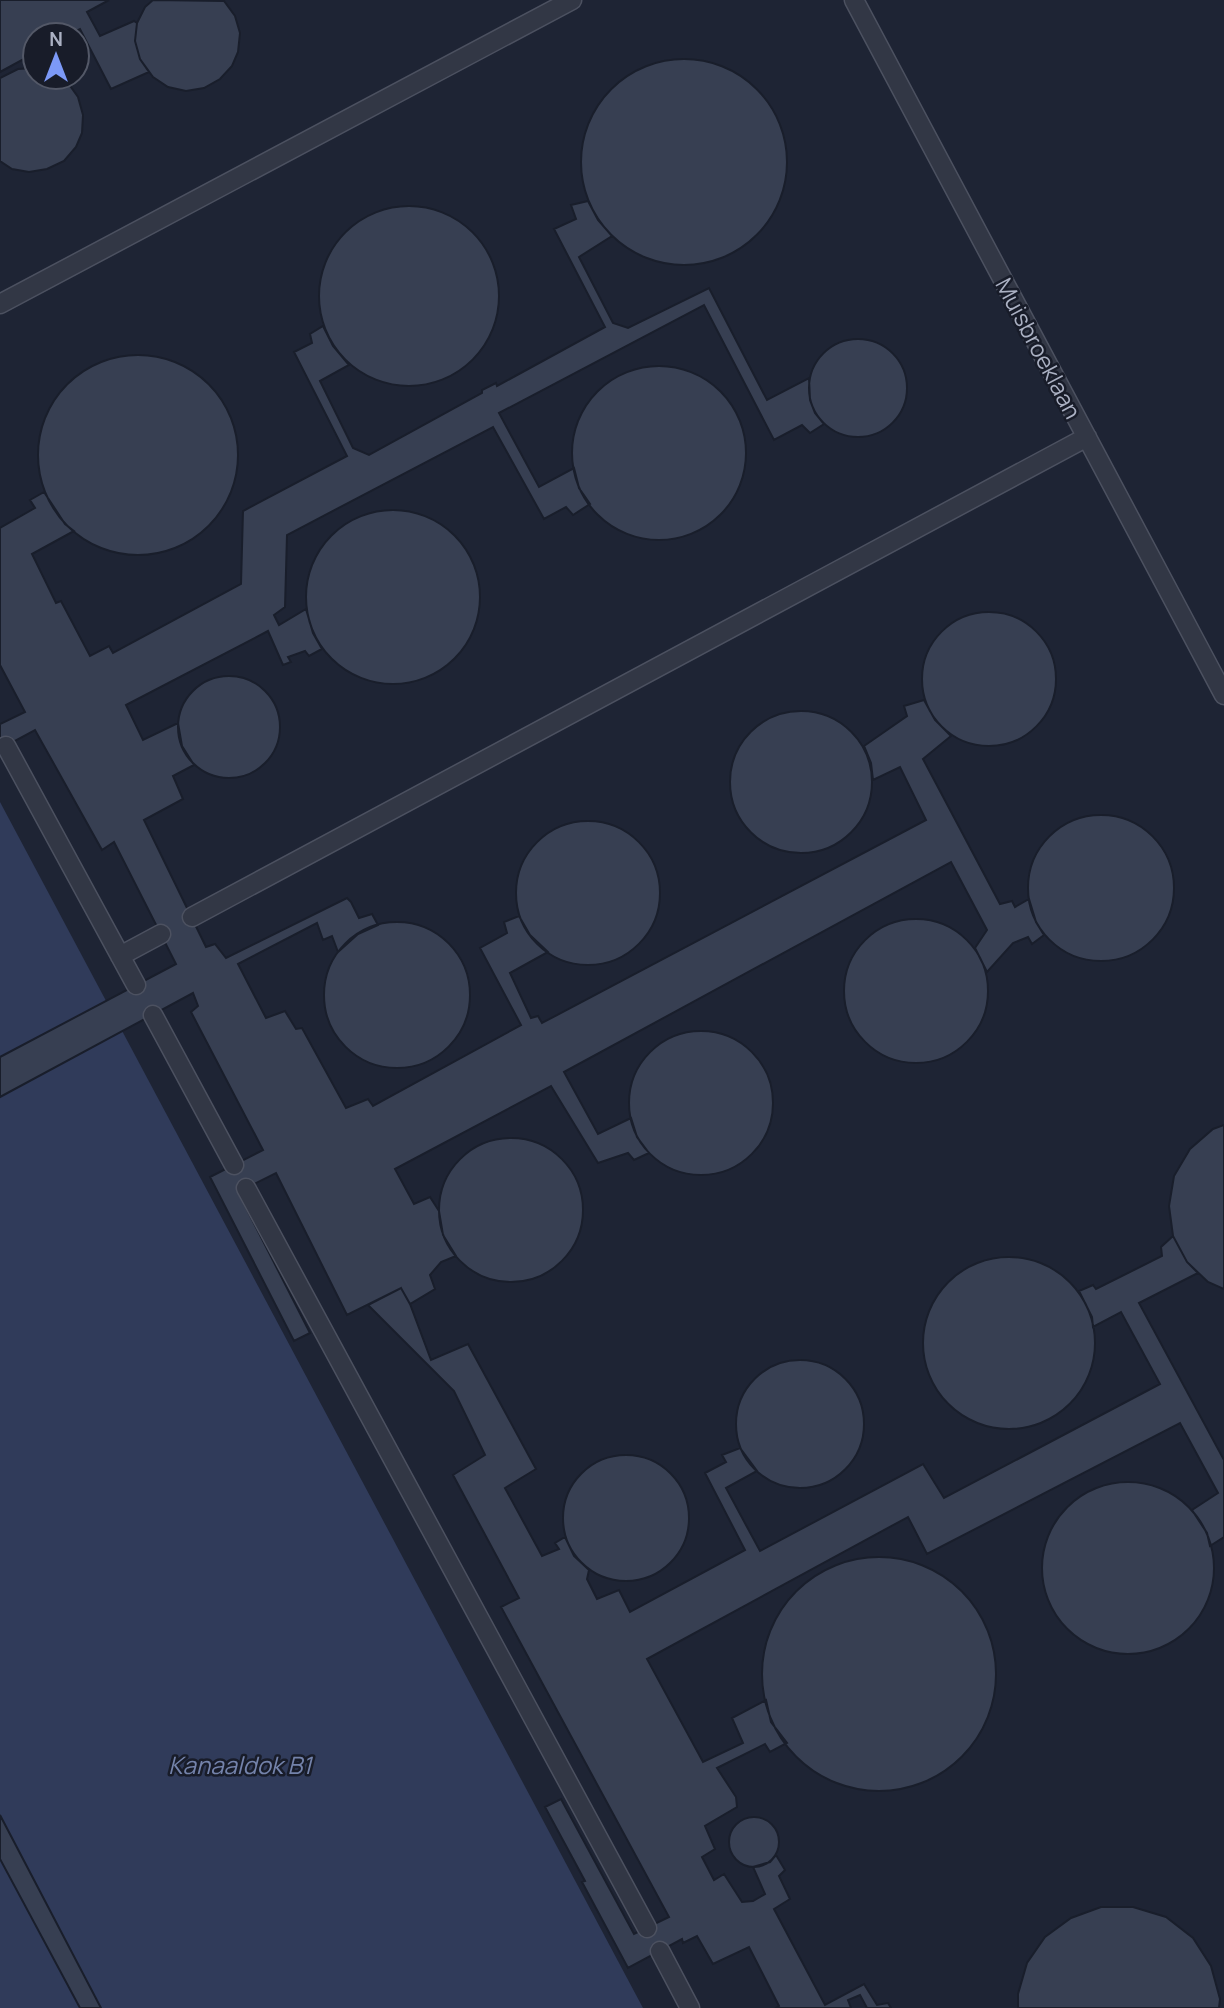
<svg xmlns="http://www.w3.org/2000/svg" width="1224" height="2008" font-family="Manrope,sans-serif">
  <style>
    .water { fill: #303b5a }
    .building { fill: #373f52; stroke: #191e2b; stroke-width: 2 }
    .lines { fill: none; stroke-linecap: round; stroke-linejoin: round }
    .service-casing { stroke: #4c5160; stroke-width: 21 }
    .service { stroke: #323745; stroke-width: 18 }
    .labels { text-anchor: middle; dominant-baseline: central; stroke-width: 5; stroke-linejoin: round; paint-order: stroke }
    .street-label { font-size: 23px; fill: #abb1c3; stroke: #181c29 }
    .water-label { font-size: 24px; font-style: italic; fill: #7483ab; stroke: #181c29 }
  </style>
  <rect width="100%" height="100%" fill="#1e2434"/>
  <!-- water -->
  <path class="water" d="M0 802 643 2008H0Z"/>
  <!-- building -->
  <path class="building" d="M0 0H109L87 12 100 36 134 21 137 23 135 41 140 59 149 72 111 89 80 29 68 35H35V53L0 72Z
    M153 0 224 1 235 16 240 33 238 52 232 66 220 79 204 88 186 91 168 87 153 77 140 59 135 41 137 23 145 7Z
    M581 162a103 103 0 1 1 206 0a103 103 0 1 1-206 0Z
    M35 68V77H60L68 83 78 97 83 115 82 133 76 147 64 161 47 169 29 172 12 169 0 161V78L18 69Z
    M588 201 598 220 612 236 579 257 613 323 628 328 709 288 767 400 809 378 810 400 815 413 824 424 810 433 802 425 774 440 704 305 499 413 539 487 574 468 579 488 590 504 573 515 566 507 544 519 493 427 287 535 285 607 274 615 279 625 306 609 313 633 322 649 309 656 305 651 288 657 291 662 283 665 268 631 126 705 143 740 178 723 182 746 194 765 173 776 183 799 144 820 206 947 215 944 226 958 347 898 351 902 359 918 372 914 378 925 358 934 338 952 332 936 323 940 317 923 238 964 266 1018 285 1011 296 1029 302 1028 346 1108 368 1099 373 1106 521 1025 480 948 507 933 504 922 519 916 530 935 548 952 510 973 531 1018 538 1016 542 1023 926 820 900 767 873 780 871 763 864 746 907 716 904 706 924 700 935 720 951 736 923 759 1000 904 1012 901 1015 907 1029 899 1036 922 1044 935 1032 944 1028 937 1013 943 987 972 975 948 987 930 951 862 564 1072 598 1134 631 1118 637 1137 649 1153 634 1160 628 1153 598 1163 551 1086 395 1169 414 1204 430 1197 439 1211 443 1235 456 1256 441 1262 430 1275 435 1289 410 1304 401 1288 347 1315 276 1173 238 1192 310 1333 294 1341 210 1177 263 1150 191 1012 198 1006 193 993 0 1097V1057L176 964 114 842 102 850 35 730 0 749V724L25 712 0 665V528L35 508 30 500 44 492 65 524 74 531 32 554 56 603 61 601 90 656 109 646 113 653 241 584 243 511 347 456 294 352 312 343 310 334 323 326 333 346 349 365 320 381 353 448 369 455 482 393V390L496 383 497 386 605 327 554 229 576 219 571 205Z
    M319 296a90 90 0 1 1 180 0a90 90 0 1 1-180 0Z
    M809 388a49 49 0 1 1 98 0a49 49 0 1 1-98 0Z
    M38 455a100 100 0 1 1 200 0a100 100 0 1 1-200 0Z
    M572 453a87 87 0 1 1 174 0a87 87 0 1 1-174 0Z
    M306 597a87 87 0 1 1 174 0a87 87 0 1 1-174 0Z
    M922 679a67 67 0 1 1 134 0a67 67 0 1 1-134 0Z
    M178 727a51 51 0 1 1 102 0a51 51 0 1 1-102 0Z
    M730 782a71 71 0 1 1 142 0a71 71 0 1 1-142 0Z
    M1028 888a73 73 0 1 1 146 0a73 73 0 1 1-146 0Z
    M516 893a72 72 0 1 1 144 0a72 72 0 1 1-144 0Z
    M844 991a72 72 0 1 1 144 0a72 72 0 1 1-144 0Z
    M324 995a73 73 0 1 1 146 0a73 73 0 1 1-146 0Z
    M629 1103a72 72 0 1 1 144 0a72 72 0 1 1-144 0Z
    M1224 1125V1289L1208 1282 1187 1262 1173 1236 1169 1206 1174 1176 1190 1149 1213 1129Z
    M439 1210a72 72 0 1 1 144 0a72 72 0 1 1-144 0Z
    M1173 1236 1187 1262 1198 1273 1139 1303 1224 1460V1537L1210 1546 1207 1533 1192 1510 1218 1493 1180 1423 927 1554 908 1517 647 1659 703 1762 743 1743 732 1718 766 1700 771 1722 787 1743 770 1752 765 1744 717 1768 736 1797 737 1807 705 1826 715 1849 702 1857 714 1880 724 1874 742 1902 753 1901 765 1894 753 1867 770 1862 776 1855 785 1870 779 1876 790 1899 774 1909 825 2005 864 1984 877 2005 888 2003 891 2008H867L860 1995 848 2000 851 2008H776L779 2006 749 1947 713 1964 697 1936 683 1943 682 1939 628 1968 582 1882 585 1881 545 1807 561 1799 634 1934 669 1917 501 1607 519 1598 453 1475 485 1455 454 1391 368 1305 401 1288 410 1304 431 1360 468 1344 536 1469 505 1488 542 1556 559 1549 555 1543 565 1537 574 1556 589 1570 587 1579 597 1599 619 1590 630 1612 745 1550 705 1473 726 1462 722 1455 740 1448 757 1471 726 1488 760 1551 923 1464 944 1498 1160 1384 1121 1312 1093 1327 1092 1317 1079 1291 1093 1285 1096 1289 1162 1256 1161 1247Z
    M923 1343a86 86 0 1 1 172 0a86 86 0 1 1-172 0Z
    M736 1424a64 64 0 1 1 128 0a64 64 0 1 1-128 0Z
    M563 1518a63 63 0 1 1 126 0a63 63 0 1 1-126 0Z
    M1042 1568a86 86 0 1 1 172 0a86 86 0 1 1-172 0Z
    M762 1674a117 117 0 1 1 234 0a117 117 0 1 1-234 0Z
    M0 1815 101 2008H80L0 1859Z
    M729 1842a25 25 0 1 1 50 0a25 25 0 1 1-50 0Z
    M1101 1907H1133L1166 1917 1193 1938 1211 1966 1220 1999 1219 2008H1018V1994L1027 1963 1045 1937 1071 1918Z"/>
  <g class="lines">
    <defs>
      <path id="service" d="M854 0 1224 695
        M0 304 572 0
        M6 746 136 985
        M192 917 1087 437
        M120 956 161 934
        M153 1015 234 1165
        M246 1188 647 1928
        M660 1951 690 2008"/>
    </defs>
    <!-- service casing -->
    <use href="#service" class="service-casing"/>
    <!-- service -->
    <use href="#service" class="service"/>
  </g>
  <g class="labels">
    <!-- street labels -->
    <g class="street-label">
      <text transform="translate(1039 348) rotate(62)">Muisbroeklaan</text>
    </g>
    <!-- water labels -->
    <g class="water-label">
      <text x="240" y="1764">Kanaaldok B1</text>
    </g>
  </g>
  <!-- north arrow -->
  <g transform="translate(56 56)"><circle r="33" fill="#181c29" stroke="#535867" stroke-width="2"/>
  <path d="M0-5L12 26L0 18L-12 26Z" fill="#7c99f7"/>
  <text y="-10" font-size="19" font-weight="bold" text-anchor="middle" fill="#abb1c3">N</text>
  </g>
</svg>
